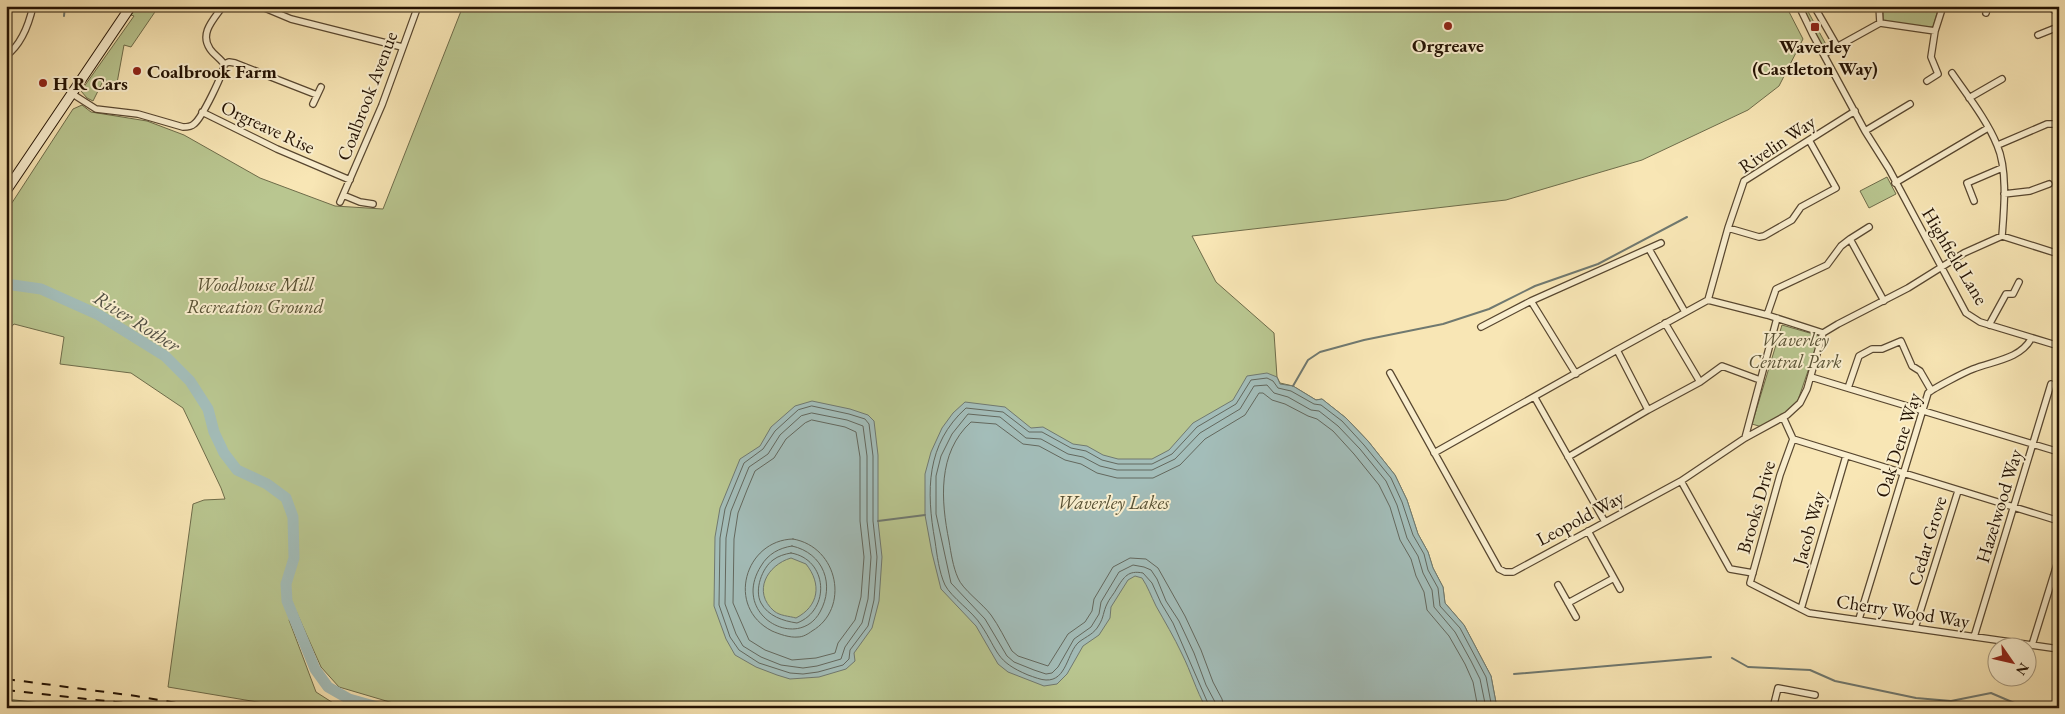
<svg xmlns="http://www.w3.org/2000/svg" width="2065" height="714" font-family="'EB Garamond',serif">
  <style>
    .green { fill: #b9c690; stroke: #6e6c4a }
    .water { fill: #a3bdb9; stroke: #707970; fill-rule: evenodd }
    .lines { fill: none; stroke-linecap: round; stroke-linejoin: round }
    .shore { stroke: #63685e; stroke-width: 1 }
    .stream { stroke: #707970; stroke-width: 2 }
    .river { stroke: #a3bdb9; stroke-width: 11 }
    .street-casing { stroke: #584730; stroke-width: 8 }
    .secondary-casing { stroke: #231203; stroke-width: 11 }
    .street { stroke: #faefcf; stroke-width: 5.5 }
    .secondary { stroke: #faefcf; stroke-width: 9 }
    .rail { stroke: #231203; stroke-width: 2; stroke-dasharray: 9 9; stroke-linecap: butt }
    .poi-dot { fill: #8f2418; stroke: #faefcf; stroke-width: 2 }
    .labels { text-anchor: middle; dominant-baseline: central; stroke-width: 4; stroke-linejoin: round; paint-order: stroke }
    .poi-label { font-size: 19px; font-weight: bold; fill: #231203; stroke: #faefcf }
    .street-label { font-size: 19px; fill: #231203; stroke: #faefcf }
    .park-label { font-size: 19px; font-style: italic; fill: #585134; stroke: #faefcf }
    .water-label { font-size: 20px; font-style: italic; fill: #504e43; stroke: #faefcf }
  </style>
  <rect width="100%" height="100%" fill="#f8e6b5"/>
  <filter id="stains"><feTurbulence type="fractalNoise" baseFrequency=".004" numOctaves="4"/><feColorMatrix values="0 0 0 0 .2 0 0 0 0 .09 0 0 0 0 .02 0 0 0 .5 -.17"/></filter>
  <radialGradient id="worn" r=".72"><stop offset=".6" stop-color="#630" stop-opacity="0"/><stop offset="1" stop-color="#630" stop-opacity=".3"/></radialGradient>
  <!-- green -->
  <path class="green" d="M137 6H159L131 47 124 45 117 83 103 81 93 101 87 98 81 91 134 16 131 15Z
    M463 6H1786L1803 39 1779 86 1748 110 1642 160 1506 200 1192 236 1216 282 1274 333 1277 377 1280 383 1293 386 1316 400 1322 399 1346 418 1368 441 1395 475 1407 500 1418 534 1428 552 1433 568 1443 587 1445 603 1464 625 1491 676 1497 708H410L339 687 321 667 296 611 289 620 316 692 341 708H293L168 687 193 504 204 500 225 499 221 488 183 408 131 373 60 364 64 337 14 324 6 333V238L8 233 6 232V212L73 109 82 105 91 112 147 121 184 135 260 178 335 206 383 209Z
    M1801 6H1805L1829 50 1823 47Z
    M1883 6H1939L1933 27H1921L1883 21Z
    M1887 177 1896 194 1869 208 1860 191Z
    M1782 325 1820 336 1798 400 1792 408 1762 427 1752 424Z
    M6 699 85 708H6Z"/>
  <!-- water -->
  <path class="water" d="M1267 373 1277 377 1280 384 1293 386 1316 400 1322 399 1346 418 1368 441 1395 475 1407 500 1418 534 1428 552 1433 568 1443 587 1445 603 1464 625 1491 676 1497 708H1206C1196 690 1191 672 1182 654 1174 637 1165 622 1156 606 1151 596 1148 587 1142 578L1135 576 1128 580 1111 607 1110 618 1099 635 1083 646 1067 674 1057 684 1044 686 1008 672 998 664 976 626 941 589 932 553 925 515V474L931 452 942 428 953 413 965 402 1005 407 1031 428 1043 427 1073 444 1087 446 1103 455 1118 459H1152L1169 450 1193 423 1233 400 1247 376Z
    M812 401 850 409 868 415 874 421 878 455V521L882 557 879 601 872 628 854 653 855 661 846 669 819 677 790 679 777 675 756 667 735 655 726 639 714 606 715 537 720 508 740 459 760 446 771 427 795 406ZM791 558 806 564C822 584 819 606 796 618 789 616 780 616 774 611 752 592 767 565 791 558Z"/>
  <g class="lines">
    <!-- shore -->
    <path class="shore" d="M812 406 849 414 865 419 869 424 873 456V521L877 557 874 600 868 626 850 650 849 659 843 665 818 672 803 674 790 673 759 663 739 650 730 637 719 605 720 538 725 509 744 463 763 449 775 431 798 410Z
      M812 413 847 420 863 426 867 456V521L871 557 868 599 862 623 845 647 841 659 817 666 803 668 781 665 761 657 743 646 736 634 725 604 726 538 731 511 749 467 768 454 780 435 801 416Z
      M812 420 845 427 856 432 860 457V521L864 557 861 597 855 620 838 643 835 653 816 658 792 660 765 650 749 640 733 603 734 539 738 513 747 490 755 471 774 458 786 439 805 423Z
      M793 539C839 547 850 609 812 631 808 634 803 637 798 637 790 638 779 634 772 631 725 607 745 540 793 539Z
      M792 546C824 553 835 585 820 612 798 652 730 615 761 566 768 554 779 548 792 546Z
      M791 553C828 559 831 610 797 623 783 621 768 616 761 603 754 590 762 568 773 560 778 556 785 554 791 553Z
      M1210 708 1173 623 1161 603 1152 583 1143 573C1128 570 1124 577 1117 588 1114 594 1109 599 1107 604 1103 612 1104 617 1099 625 1094 634 1087 636 1079 642 1067 652 1067 681 1046 680 1041 680 1034 677 1028 675 995 661 999 652 981 625 973 612 951 597 945 585 939 572 937 555 935 541 926 491 926 444 966 408L1003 412 1029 432H1042L1071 448 1086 451 1102 460 1118 464H1152L1172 454 1197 427 1236 404 1251 380 1267 378 1273 381 1278 388 1291 391 1314 404 1321 405 1342 421 1364 445 1391 478 1402 502 1413 535 1424 554 1428 570 1438 588 1440 606 1460 628 1486 677 1492 708
      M1216 708 1215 702 1206 685 1194 653 1179 621 1166 601 1157 579 1151 570 1144 567 1133 565 1119 572 1101 602 1099 614 1091 627 1074 639 1058 667 1052 673 1046 674 1034 670 1014 662 1007 656 985 619 951 583 936 514V476L941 456 952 434 968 414 1000 417 1026 438 1041 439 1068 454 1083 457 1100 466 1117 470H1152L1175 459 1200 433 1240 409 1254 386 1267 385 1274 393 1288 397 1311 410 1319 411 1338 426 1360 449 1386 481 1397 505 1407 538 1418 556 1423 573 1432 590 1434 607 1455 632 1471 661 1480 679 1486 708
      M1224 708 1222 699 1213 682 1201 650 1185 616 1158 568 1146 559 1130 558 1113 567 1094 599 1092 611 1085 622 1068 634 1048 666 1018 656 1012 651C1005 639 999 626 991 615 983 604 962 589 958 578 953 567 951 553 949 541 941 501 937 453 971 422L996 424 1023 444 1039 446 1065 460 1081 464 1097 473 1117 478H1153L1180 465 1205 439 1245 415 1259 393H1263L1272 400 1285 404 1308 416 1317 419 1333 431 1354 454 1379 485 1390 507 1400 540 1411 559 1416 576 1424 592 1427 610 1449 636 1465 664 1473 682 1478 708"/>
    <!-- stream -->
    <path class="stream" d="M64 16 65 6
      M1293 386 1308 360 1320 352 1364 340 1443 324 1489 309 1535 286 1598 264 1687 217
      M878 521 925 515
      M1732 658 1748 667 1810 670 1835 681 1916 698 1951 701 1991 693 2026 708
      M1514 674 1711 657"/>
    <!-- river -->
    <path class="river" d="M6 284 41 289 99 315 165 356 190 381 208 409 214 432 224 453 237 470 267 484 286 498 293 517 294 558 286 584 287 601 315 669 328 687 349 699 381 708"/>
    <defs>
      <path id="street" d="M223 6C214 19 199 33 210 49 214 55 220 58 224 64
        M260 6 291 19 402 47
        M1799 6 1813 35 1865 131 1889 169 1966 313 1980 322 2059 346
        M1814 6 1837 46
        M1879 6 1880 23
        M2047 6 2058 12
        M2059 12V28
        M1986 13 1988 6
        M2038 35 2058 27
        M1824 54 1880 23 1935 31 1943 6
        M6 56C22 44 29 24 33 6
        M224 64 229 62 235 63 317 95
        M1952 73C1967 95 1987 120 1997 145 2008 170 2004 210 2002 236
        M1927 81 1938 74 1931 57 1935 31
        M71 93 96 109 138 114 183 127C187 127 191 127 194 124 202 118 224 73 224 64
        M1969 98 2002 79
        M313 104 321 87
        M202 112 277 149 350 180
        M1865 131 1910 104
        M1998 145 2047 124H2059
        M1895 183 1988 128
        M2004 194 2030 191 2049 184
        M343 195 360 202 373 204
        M1974 201 1967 183 2002 168
        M340 202 382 105 418 6
        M1728 228 1759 237 1764 236 1792 220 1801 207 1836 188 1809 140
        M1850 239 1869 227
        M1649 249 1685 312
        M1708 300 1767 315 1823 333 1838 324 1908 288 1964 253 2002 236 2059 254
        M1708 300 1617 350 1648 410 1700 382 1722 366 1760 380
        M1708 300 1728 228 1744 181 1855 111
        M1531 301 1576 374
        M1767 315 1776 289 1827 265 1841 246 1850 239 1884 301
        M1665 323 1700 382
        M1989 325 2006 294H2013L2019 282
        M1481 327 1531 301 1661 243
        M1390 373 1499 569 1505 572H1513L1681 481 1745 438 1787 415 1800 403 1807 389 1823 333
        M1811 377 2059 452
        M1848 388 1859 356 1872 349H1882L1901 341 1912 366 1920 371 1931 390
        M1535 398 1605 522
        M1783 417 1793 439 2059 521
        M1745 438 1777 318
        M1793 439 1780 475 1750 583 1809 613 2059 649
        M1434 453 1617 350
        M1568 457 1648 410
        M1681 481 1730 569 1753 573
        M1588 531 1620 589
        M1558 585 1576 617
        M1568 603 1614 578
        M1801 609 1846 456
        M1859 619 1928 393C1934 388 1965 372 1973 369 1993 361 2020 359 2031 339
        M1915 628 1958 491
        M1974 637 2051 384
        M2032 645 2059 558
        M1773 708 1778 688 1815 695"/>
      <path id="secondary" d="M6 191 131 6"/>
    </defs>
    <!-- street casing -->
    <use href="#street" class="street-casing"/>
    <!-- secondary casing -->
    <use href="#secondary" class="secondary-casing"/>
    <!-- street -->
    <use href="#street" class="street"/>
    <!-- secondary -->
    <use href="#secondary" class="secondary"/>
    <!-- rail -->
    <path class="rail" d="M6 679 136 696 206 708
      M6 690 160 707"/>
  </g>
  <!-- markers -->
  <g class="poi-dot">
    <circle cx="1448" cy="26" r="5"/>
    <rect x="1810" y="22" width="10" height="10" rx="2.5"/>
    <circle cx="137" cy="71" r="5"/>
    <circle cx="43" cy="83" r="5"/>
  </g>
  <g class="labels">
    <!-- poi labels -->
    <g class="poi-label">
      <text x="1448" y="45">Orgreave</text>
      <text x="1815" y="46">Waverley<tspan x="1815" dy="22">(Castleton Way)</tspan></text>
      <text x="147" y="71" text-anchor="start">Coalbrook Farm</text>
      <text x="53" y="83" text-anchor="start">H R Cars</text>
    </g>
    <!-- street labels -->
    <g class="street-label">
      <text transform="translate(367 96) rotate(-69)">Coalbrook Avenue</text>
      <text transform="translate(268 127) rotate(25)">Orgreave Rise</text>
      <text transform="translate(1777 144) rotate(-34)">Rivelin Way</text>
      <text transform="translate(1955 256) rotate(59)">Highfield Lane</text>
      <text transform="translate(1898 445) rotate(-72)">Oak Dene Way</text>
      <text transform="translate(1999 506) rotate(-73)">Hazelwood Way</text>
      <text transform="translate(1756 507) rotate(-74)">Brooks Drive</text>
      <text transform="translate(1580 518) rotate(-28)">Leopold Way</text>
      <text transform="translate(1809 528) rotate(-74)">Jacob Way</text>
      <text transform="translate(1927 541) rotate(-73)">Cedar Grove</text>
      <text transform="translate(1903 611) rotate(9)">Cherry Wood Way</text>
    </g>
    <!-- park labels -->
    <g class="park-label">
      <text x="255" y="284">Woodhouse Mill<tspan x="255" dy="22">Recreation Ground</tspan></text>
      <text x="1795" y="339">Waverley<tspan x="1795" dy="22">Central Park</tspan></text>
      <text x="1113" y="502">Waverley Lakes</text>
    </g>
    <!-- water labels -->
    <g class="water-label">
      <text transform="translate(137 321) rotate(32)">River Rother</text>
    </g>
  </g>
  <!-- margin -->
  <rect width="2065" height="714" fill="none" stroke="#f8e6b5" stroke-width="25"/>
  <rect x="8" y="8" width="2050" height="699" fill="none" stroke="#231203" stroke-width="2.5"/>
  <rect x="12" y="12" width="2040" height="689" fill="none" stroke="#231203"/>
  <!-- north arrow -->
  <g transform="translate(2012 662) rotate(124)"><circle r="24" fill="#faefcf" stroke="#a4977d"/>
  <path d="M0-4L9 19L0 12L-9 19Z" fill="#8f2418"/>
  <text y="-8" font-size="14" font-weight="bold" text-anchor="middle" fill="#231203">N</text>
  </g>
  <rect width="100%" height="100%" filter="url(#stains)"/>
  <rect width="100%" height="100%" fill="url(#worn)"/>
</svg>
